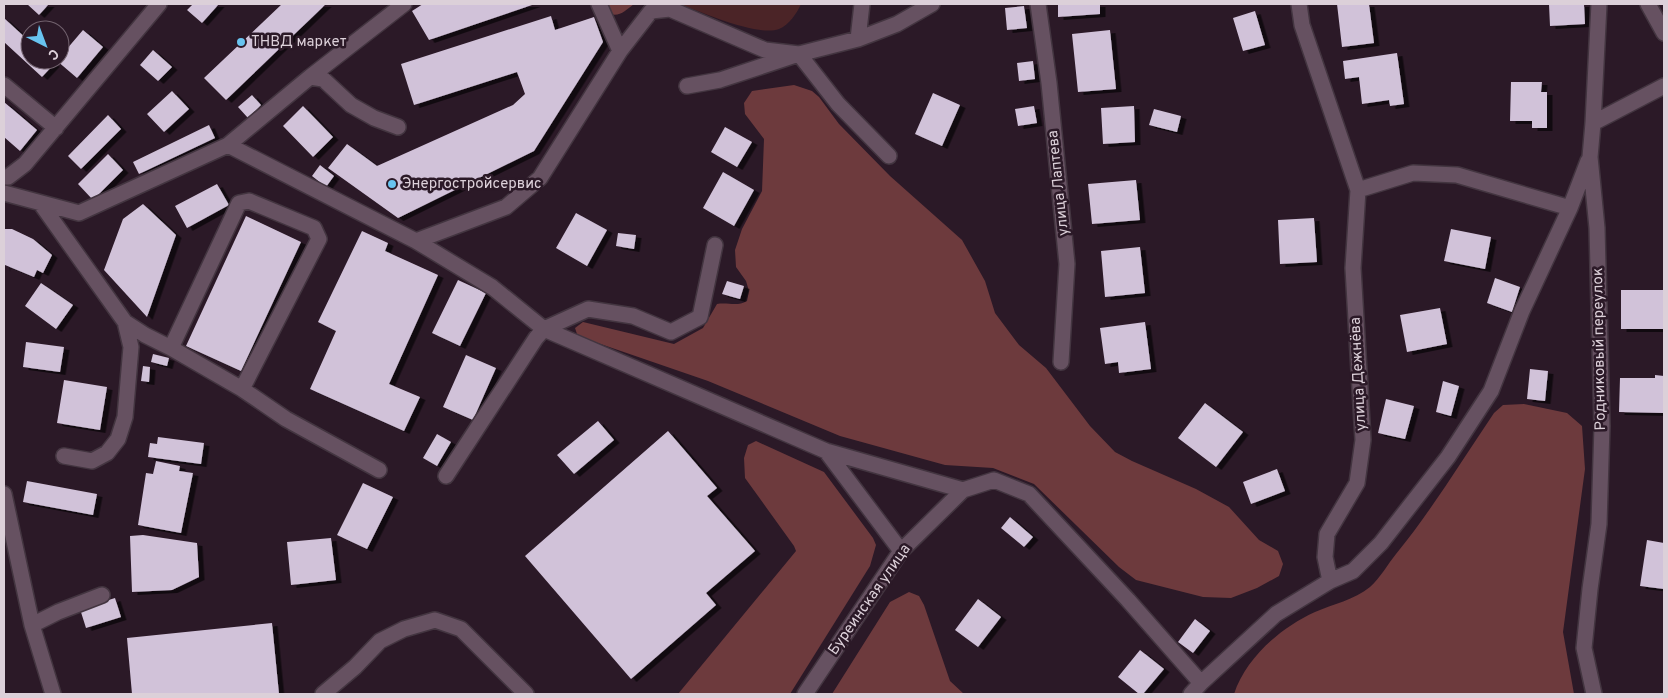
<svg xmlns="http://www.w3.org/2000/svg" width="1668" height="698" font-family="Overpass,sans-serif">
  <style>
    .green { fill: #4b2427 }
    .forest { fill: #6d3a3d }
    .building { fill: #d1c2d9; filter: url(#shadow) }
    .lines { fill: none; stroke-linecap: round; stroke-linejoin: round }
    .minor-casing { stroke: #433540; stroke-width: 18 }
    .minor { stroke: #665161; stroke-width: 15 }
    .poi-dot { fill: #68c4f0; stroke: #2b1927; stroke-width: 2 }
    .labels { text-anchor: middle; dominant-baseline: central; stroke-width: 5; stroke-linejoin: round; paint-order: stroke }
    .poi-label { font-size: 15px; fill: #dcd0d9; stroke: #2b1927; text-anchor: start }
    .street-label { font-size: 15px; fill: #dcd0d9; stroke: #2b1927 }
  </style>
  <defs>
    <filter id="shadow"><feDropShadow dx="5.5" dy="3" stdDeviation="0" flood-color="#0009"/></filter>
  </defs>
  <rect width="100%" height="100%" fill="#2b1927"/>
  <!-- green -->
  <path class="green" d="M679 4H801C797 13 789 25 779 29 757 37 702 12 679 4Z"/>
  <!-- forest -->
  <path class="forest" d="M607 4H634C626 10 620 17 610 14Z
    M794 85 812 91 819 97 839 124 890 176 962 240 985 281 995 313 1019 345 1046 368 1090 426 1115 452 1132 461 1196 489 1229 507 1259 540 1278 551 1283 564 1279 576 1257 588 1231 598 1203 597 1136 580 1119 567 1034 484 993 468 945 465 840 436 708 381 586 339 577 334 575 328 583 322 674 344 703 328 717 304C728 302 737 307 747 301L749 291 746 281 736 267 735 250 742 229 762 191 764 139 745 114 744 103 752 91Z
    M1524 404 1567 413 1582 426 1585 469 1563 632 1574 694H1234C1246 658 1280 628 1315 612 1333 604 1354 600 1370 587 1380 578 1388 564 1396 554 1432 510 1462 460 1494 413L1503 405Z
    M756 441 824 472 873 538 876 545 870 566 790 694H678L796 551 794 546 745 478 744 458 748 445Z
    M909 592 919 596 924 605 950 681 964 694H832L890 602Z"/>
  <!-- building -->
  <path class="building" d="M27 4H49L39 15Z
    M193 4H219L202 23 187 10Z
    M282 4H326L226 100 204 78Z
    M423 4H535L429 40 412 11Z
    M1058 4H1100V14L1058 17Z
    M1337 4H1369L1374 43 1342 47Z
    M1549 4H1584L1585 24 1550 26Z
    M1024 6 1027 28 1007 30 1005 8Z
    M1255 11 1265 45 1243 51 1233 18Z
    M551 16 555 30 594 17 603 42 534 151 398 218 328 168 347 144 377 166 513 105 525 94 517 72 414 105 401 64Z
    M4 18 30 42V60H50L54 64 42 77 4 42Z
    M83 30 103 47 77 78 56 60H60V57Z
    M1110 30 1116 89 1078 92 1072 34Z
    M153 50 172 67 158 81 140 65Z
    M1397 53 1404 104 1390 106 1389 100 1362 104 1359 77 1345 79 1343 61Z
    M1033 61 1035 79 1019 81 1017 63Z
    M1511 82H1542L1541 92H1547V128H1532V121H1510Z
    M172 91 189 109 164 132 147 114Z
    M933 93 960 105 942 146 915 134Z
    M252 95 261 105 248 118 238 107Z
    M4 102 37 130 20 151 4 137Z
    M303 106 333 137 313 157 283 126Z
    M1034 106 1037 123 1018 126 1015 109Z
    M1134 106 1135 142 1103 144 1101 108Z
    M1154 109 1181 116 1177 132 1149 125Z
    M108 115 121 129 81 169 68 156Z
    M209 125 215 138 139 174 133 162Z
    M725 127 752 142 737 167 711 152Z
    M108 154 123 170 93 200 78 184Z
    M320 165 334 176 326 187 312 176Z
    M723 172 754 190 734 226 703 208Z
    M1136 180 1140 220 1092 224 1088 184Z
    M217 184 229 205 187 228 175 206Z
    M143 204 176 235 147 317 104 270 123 219Z
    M576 213 607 230 587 266 556 248Z
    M246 216 301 242 241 371 186 346Z
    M1314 218 1317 262 1280 264 1278 220Z
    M4 229H12L33 239 52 255 43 273 37 270 34 277 5 265 4 269Z
    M1451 229 1491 237 1485 269 1444 261Z
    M362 231 388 243 385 251 438 275 389 384 420 397 404 431 310 389 336 331 318 322Z
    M618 233 636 235 634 249 616 246Z
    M1140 247 1145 293 1105 297 1101 251Z
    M1495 278 1520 287 1512 312 1487 303Z
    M458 280 486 293 460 346 432 333Z
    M727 281 744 286 740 299 722 294Z
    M41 283 73 305 56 329 25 306Z
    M1621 290H1664V329H1621Z
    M1440 308 1447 344 1407 352 1400 315Z
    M1145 322 1151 369 1119 373 1118 362 1105 364 1100 328Z
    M26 342 64 347 60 372 23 367Z
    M153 354 169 358 167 366 151 362Z
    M466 355 496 368 473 420 443 407Z
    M143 366 150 367 149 382 141 381Z
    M1530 369 1548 371 1545 401 1527 399Z
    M1655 375 1664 376V413L1619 412 1620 378H1655Z
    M64 380 107 387 100 430 57 423Z
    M1443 381 1459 386 1451 416 1436 412Z
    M1386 399 1414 406 1405 439 1378 433Z
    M1205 403 1243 432 1216 467 1178 438Z
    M598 421 614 440 574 474 557 455Z
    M668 431 717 488 707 496 755 551 706 593 716 605 631 679 525 556Z
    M437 434 451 442 437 466 423 458Z
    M158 437 204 443 201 464 148 457 150 443 157 444Z
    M156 461 180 466 179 471 193 473 181 533 138 525 146 473 153 474Z
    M1277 469 1285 491 1251 504 1243 482Z
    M27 481 97 494 93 515 23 502Z
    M363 483 393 497 367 549 337 535Z
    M1010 517 1033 537 1024 547 1001 528Z
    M143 535 197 543 199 577 172 590 132 592 130 536Z
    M331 538 336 580 291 585 287 542Z
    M1647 540 1664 543V589L1640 586Z
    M115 598 121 617 86 628 80 609Z
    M978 599 1001 617 978 647 955 630Z
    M1195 619 1210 631 1193 653 1178 642Z
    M272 623 279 694H132L127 638Z
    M1140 650 1164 669 1143 694H1139L1118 677Z"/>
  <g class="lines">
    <defs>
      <path id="minor" d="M599 4 620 51
        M1038 4 1049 83 1067 264 1061 362
        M1648 4 1664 33
        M858 39 862 4
        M310 77 404 4
        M4 85 56 128
        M687 86 720 80 799 54 838 104 889 156
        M1593 123 1664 86
        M228 145 310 77 323 79 351 105 374 118 398 127
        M4 177H8L25 164 159 4
        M1358 190 1413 173 1457 175 1570 208
        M4 193 79 213 228 145 416 241 492 287 544 329 826 451 963 490 994 480 1029 494 1128 600 1201 683
        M41 204 125 322 131 347 125 417 118 439 107 453 92 461 64 456
        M416 241 506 207 540 178 620 51 651 11 670 9 765 50 799 54 858 39 897 24 932 4
        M125 322 145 335 171 348 239 203 249 201 314 228 319 239 242 389
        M171 348 242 389 286 419 379 470
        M826 451 901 551
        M446 476 536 338 544 329 588 309 633 316 671 332 700 317 715 245
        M4 494 32 625 53 694
        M1330 581 1353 571 1381 543 1448 457 1491 391 1522 311 1570 208 1588 161
        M32 625 58 612 102 595
        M323 694 355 667 380 641 404 629 435 620 461 629 526 694
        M805 694 901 551 963 490
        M1191 694 1201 683 1276 614 1330 581 1325 557 1327 534 1357 483 1363 440 1353 268 1358 190 1302 25 1299 4
        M1594 694 1584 648 1590 589 1599 524 1602 426 1597 228 1590 157 1593 123 1599 4"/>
    </defs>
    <!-- minor casing -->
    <use href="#minor" class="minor-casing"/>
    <!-- minor -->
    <use href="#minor" class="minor"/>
  </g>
  <!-- markers -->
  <g class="poi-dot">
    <circle cx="241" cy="42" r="5"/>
    <circle cx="392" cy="184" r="5"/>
  </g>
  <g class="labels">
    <!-- poi labels -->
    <g class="poi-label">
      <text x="251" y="42">ТНВД маркет</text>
      <text x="402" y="184">Энергостройсервис</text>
    </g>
    <!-- street labels -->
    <g class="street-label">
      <text transform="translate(1059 183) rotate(-96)">улица Лаптева</text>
      <text transform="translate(1600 349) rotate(-91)">Родниковый переулок</text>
      <text transform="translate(1359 374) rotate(-93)">улица Дежнёва</text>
      <text transform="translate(870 600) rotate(-55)">Буреинская улица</text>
    </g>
  </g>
  <!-- border -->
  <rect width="1668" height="698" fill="none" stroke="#dcd0d9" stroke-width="10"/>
  <!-- north arrow -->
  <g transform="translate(45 45) rotate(138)"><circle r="24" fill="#2b1927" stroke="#72626e"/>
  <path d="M0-4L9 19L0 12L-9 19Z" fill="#68c4f0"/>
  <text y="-8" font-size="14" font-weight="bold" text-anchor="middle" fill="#dcd0d9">С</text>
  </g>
</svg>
